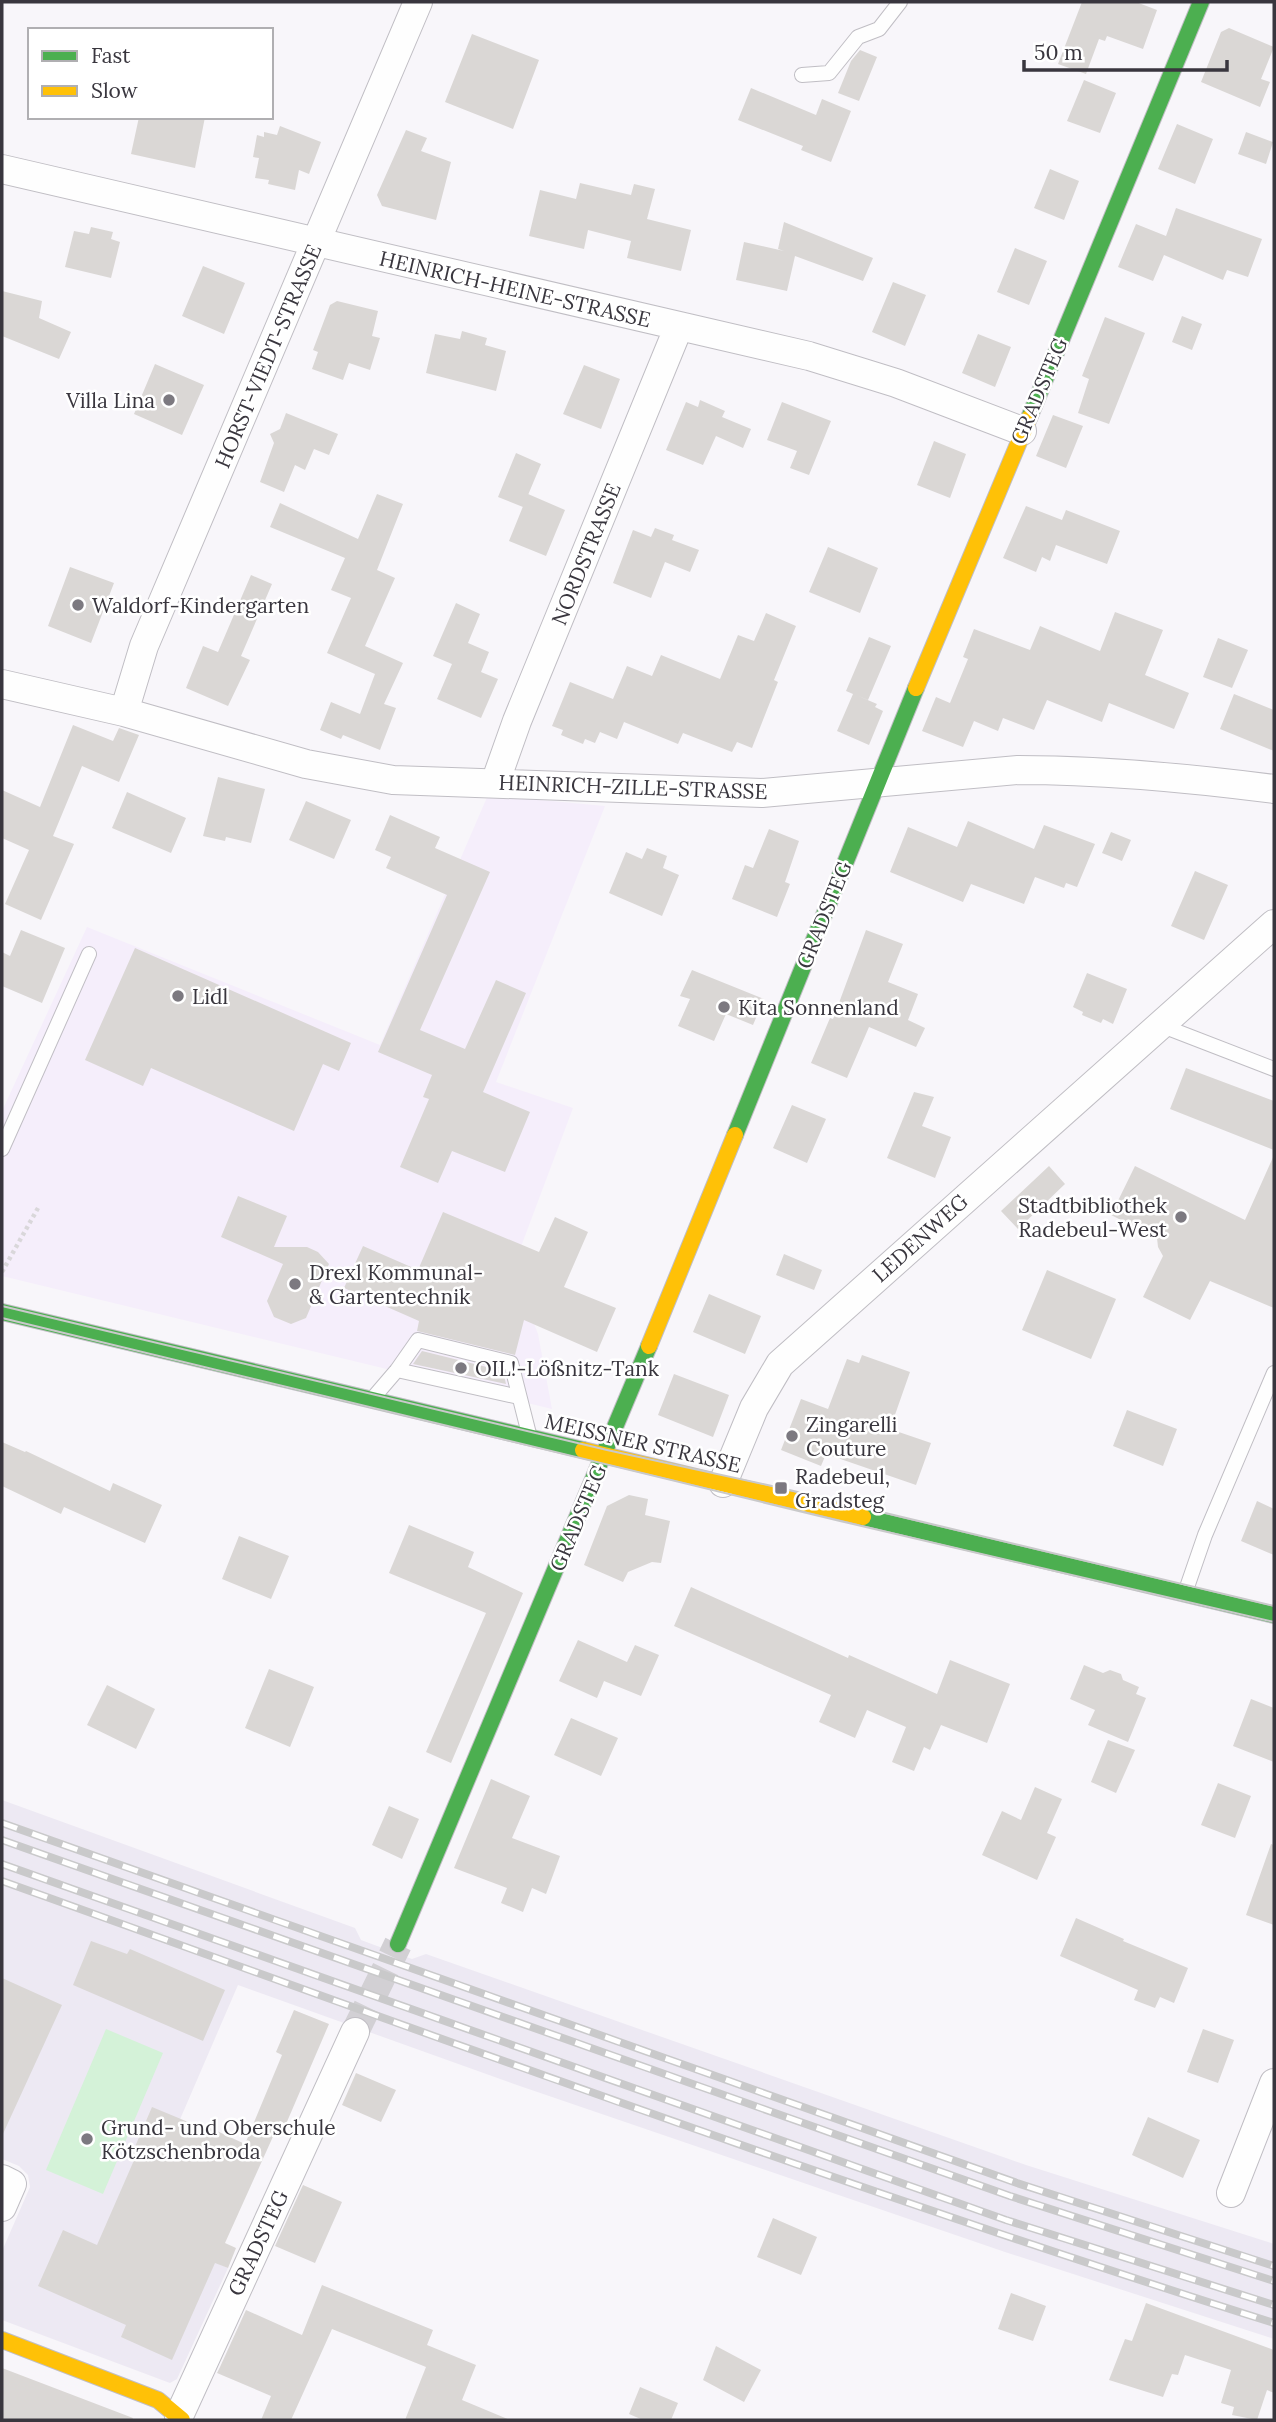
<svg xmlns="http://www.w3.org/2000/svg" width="1276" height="2422" font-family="Lora,serif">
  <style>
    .commercial { fill: #f5eefb }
    .built { fill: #ede9f3 }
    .green { fill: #d4f2d8 }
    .building { fill: #dad7d5 }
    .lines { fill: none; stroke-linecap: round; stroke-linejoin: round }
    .street-tunnel { stroke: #d2d0d4; stroke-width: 28; stroke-dasharray: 28 14; stroke-linecap: butt }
    .lane-casing { stroke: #c0bec4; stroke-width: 16 }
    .street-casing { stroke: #c0bec4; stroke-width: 30 }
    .fast-casing { stroke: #c0bec4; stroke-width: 18 }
    .slow-casing { stroke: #c0bec4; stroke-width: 18 }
    .path { stroke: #d9d7da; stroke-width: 4.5; stroke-dasharray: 3.5 3.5; stroke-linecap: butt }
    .lane { stroke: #fefefe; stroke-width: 14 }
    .street { stroke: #fefefe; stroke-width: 28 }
    .fast { stroke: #4caf50; stroke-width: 16 }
    .slow { stroke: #ffc107; stroke-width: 16 }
    .tram { stroke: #c9c9ca; stroke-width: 2 }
    .rail-casing { stroke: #c9c9ca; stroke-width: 8 }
    .rail { stroke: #fff; stroke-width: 5; stroke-dasharray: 16; stroke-linecap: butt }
    .poi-dot { fill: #7c7980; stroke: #fff; stroke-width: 2.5 }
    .labels { text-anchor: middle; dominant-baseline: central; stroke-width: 5; stroke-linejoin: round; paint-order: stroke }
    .street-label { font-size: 21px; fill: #39363e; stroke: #fff }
    .poi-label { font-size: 21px; fill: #39363e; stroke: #fff; text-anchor: start }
  </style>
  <rect width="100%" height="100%" fill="#f8f6fa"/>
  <!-- commercial -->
  <path class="commercial" d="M488 795 605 806 496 1082 573 1108 513 1268 538 1334 552 1409 2 1276V1111L87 927 380 1045Z"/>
  <!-- built -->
  <path class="built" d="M2 1800 355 1928 361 1940 412 1959 426 1954 1026 2165 1274 2244V2339L1005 2252 514 2084 238 1985 134 2226 228 2268 177 2379 170 2383 2 2320V2251L30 2187 28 2175 19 2166 2 2159Z"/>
  <!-- green -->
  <path class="green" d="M106 2029 163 2053 103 2194 46 2170Z"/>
  <!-- building -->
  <path class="building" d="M1082 2H1136L1157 10 1143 49 1107 36 1105 41 1099 39 1086 74 1058 64Z
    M1229 28 1274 47 1261 79 1270 82 1260 107 1201 82 1221 32Z
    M472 34 539 60 513 129 445 102Z
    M860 50 877 57 859 101 838 93 851 61Z
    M1084 80 1116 93 1100 133 1067 121Z
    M751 88 816 115 822 99 851 111 831 162 801 150 803 146 738 120Z
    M139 117H205L195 168 131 154Z
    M1177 124 1213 139 1195 184 1158 169Z
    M280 126 321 142 309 174 299 170 295 190 268 184 269 180 255 178 259 158 253 157 257 135 264 137V132L277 135Z
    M406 130 427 138 421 151 451 162 436 220 382 206 377 195Z
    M1246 132 1273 142 1266 164 1238 154Z
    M1050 169 1079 181 1064 220 1034 208Z
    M580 183 631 195 634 184 655 189 647 219 691 230 681 271 627 258 631 241 588 230 584 249 529 236 540 190 576 199Z
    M1176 208 1262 239 1248 277 1227 270 1223 280 1164 255 1153 281 1118 267 1136 224 1166 236Z
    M784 222 873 258 863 281 795 256 787 291 736 280 744 242 784 251 778 249Z
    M91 227 113 232 111 239 120 242 111 278 65 267 74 231 89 234Z
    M1015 248 1047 261 1029 305 997 292Z
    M203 266 245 283 224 334 182 316Z
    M893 282 926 295 905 346 872 332Z
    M2 291 42 301 39 318 71 332 59 359 2 336Z
    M337 301 378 311 372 336 380 338 370 370 349 363 343 380 312 369 318 352 313 350 330 305Z
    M1182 316 1202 324 1192 350 1172 342Z
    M1105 317 1145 333 1109 424 1078 413 1089 379 1082 376Z
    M462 331 487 338 485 345 506 351 496 391 426 373 435 334 460 339Z
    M978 334 1011 347 995 387 962 373Z
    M155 364 204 385 182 435 134 414Z
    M584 365 620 379 601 429 563 414Z
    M700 400 725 411 722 417 751 429 743 448 716 436 703 465 666 450 686 402 698 407Z
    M782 402 831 421 809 475 790 468 797 451 767 440Z
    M286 413 338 434 329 455 314 449 305 470 295 465 284 492 260 482 274 443 270 434 280 429Z
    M1053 415 1083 426 1066 468 1036 456Z
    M934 441 966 454 950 498 917 485Z
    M516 453 541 464 523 507 498 497Z
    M377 494 403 504 377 570 395 578 365 646 403 663 384 704 396 708 380 750 343 735 341 739 320 730 331 702 360 714 375 674 327 653 351 598 331 590 345 558 270 527 280 503 358 539Z
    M528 494 565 510 546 556 509 541Z
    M1026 506 1062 520 1066 510 1120 531 1107 564 1056 545 1050 561 1042 557 1036 572 1003 558Z
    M655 528 674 535 672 540 699 550 690 572 665 562 651 598 613 583 633 530 651 537Z
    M828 547 878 568 860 613 809 592Z
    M70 567 114 583 91 643 48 626Z
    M251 575 272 584 241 656 250 660 228 706 186 688 203 646 218 652Z
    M456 603 480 614 468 643 489 652 481 672 498 679 481 718 437 699 452 664 433 656Z
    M1115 612 1163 630 1145 675 1189 693 1174 729 1109 703 1102 722 1047 700 1034 730 1003 718 998 731 974 721 963 747 922 731 936 697 950 703 968 659 963 657 974 629 1030 650 1040 626 1100 651Z
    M766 613 796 626 774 680 778 682 752 748 737 742 732 752 683 733 678 744 624 722 617 739 600 732 595 743 585 739 583 744 561 735 563 730 552 726 570 682 613 699 627 666 652 676 661 655 720 679 738 635 754 641Z
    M869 637 891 646 868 700 856 695 877 704 875 707 883 711 869 745 837 731 853 694 846 691Z
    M1218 638 1248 650 1232 688 1203 677Z
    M1234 694 1274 710V751L1220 729Z
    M73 725 113 741 119 728 139 735 119 782 82 766 53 836 74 844 41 920 5 904 29 850 2 838V790L40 807Z
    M218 777 265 789 251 843 226 837 225 841 203 836Z
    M127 792 186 818 171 853 112 828Z
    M306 801 351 820 334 859 289 840Z
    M390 815 440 837 435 848 490 872 420 1030 465 1049 496 980 526 993 483 1092 530 1112 505 1172 452 1151 438 1183 400 1167 429 1099 423 1097 432 1075 378 1052 447 895 386 868 391 857 375 850Z
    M968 821 1034 849 1044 825 1095 844 1077 887 1066 883 1064 888 1035 877 1024 904 971 884 963 902 890 872 908 827 957 847Z
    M769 829 799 841 785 882 790 884 777 917 732 899 745 865 753 868Z
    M1111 832 1131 840 1122 861 1102 853Z
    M647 848 667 856 663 868 679 875 662 916 609 893 626 852 642 859Z
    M1195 871 1228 885 1204 940 1171 926Z
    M21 930 65 948 42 1003 2 986V952L10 956Z
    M866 930 903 944 888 982 918 994 908 1020 925 1028 916 1047 869 1027 847 1078 811 1063 830 1018 833 1019Z
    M135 948 351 1043 339 1071 323 1064 294 1131 151 1068 143 1086 85 1060Z
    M692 970 764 999 753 1025 726 1014 714 1041 678 1026 690 999 680 996Z
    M1087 973 1127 989 1113 1024 1103 1019 1101 1023 1082 1015 1083 1012 1073 1007Z
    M1186 1068 1274 1101V1150L1170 1109Z
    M914 1092 934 1097 922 1126 951 1137 935 1178 887 1158Z
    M792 1105 826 1119 807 1163 773 1148Z
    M1274 1155V1308L1210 1281 1190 1320 1143 1297 1163 1256 1158 1247 1157 1238 1111 1215 1135 1166 1245 1220Z
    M1049 1166 1065 1184 1018 1229 1001 1211Z
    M238 1196 287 1216 274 1247H307L318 1252 329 1264 306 1318 291 1324 274 1317 267 1301 283 1264 221 1237Z
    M443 1212 539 1252 555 1217 588 1232 564 1287 616 1308 597 1352 524 1320 515 1355 417 1331 419 1321 344 1288 363 1246 418 1270Z
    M784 1254 822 1270 814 1290 776 1275Z
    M1047 1270 1116 1299 1091 1359 1022 1330Z
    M709 1294 761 1316 745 1354 693 1332Z
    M422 1351 503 1371 506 1384 413 1364Z
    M862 1355 910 1372 890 1429 931 1443 916 1485 826 1454 821 1466 781 1450 801 1399 828 1409 847 1359 859 1363Z
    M674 1374 729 1395 713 1437 658 1415Z
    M1127 1410 1177 1429 1163 1466 1113 1446Z
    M2 1442 25 1452 26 1451 110 1491 113 1483 162 1505 145 1543 64 1507 61 1514 2 1486Z
    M629 1495 648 1499 645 1515 670 1521 661 1563 652 1562 628 1572 623 1582 584 1565 607 1506Z
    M1257 1501 1274 1509V1555L1241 1541Z
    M409 1525 474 1552 468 1567 523 1593 451 1763 426 1752 486 1613 389 1573Z
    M239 1536 289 1556 271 1599 222 1579Z
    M691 1587 848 1658 849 1655 937 1694 950 1660 1010 1684 987 1743 941 1725 930 1750 924 1747 914 1771 892 1762 906 1727 867 1710 855 1738 819 1722 831 1695 674 1626Z
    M578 1640 627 1662 635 1645 659 1655 641 1696 604 1681 597 1698 559 1681Z
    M1084 1665 1103 1673 1110 1670 1121 1674 1123 1680 1139 1687 1136 1694 1146 1698 1128 1742 1088 1725 1095 1710 1070 1699Z
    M269 1669 314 1687 290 1747 245 1728Z
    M107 1685 155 1709 136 1749 87 1725Z
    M1251 1699 1274 1708V1762L1233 1746Z
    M571 1718 618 1738 601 1776 554 1755Z
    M1108 1740 1135 1750 1116 1793 1091 1782Z
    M491 1779 530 1796 512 1838 560 1856 546 1894 532 1888 523 1912 501 1903 507 1888 454 1868Z
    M1218 1783 1251 1796 1235 1838 1201 1825Z
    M1035 1787 1062 1799 1047 1833 1056 1837 1037 1880 982 1855 1002 1811 1021 1820Z
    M389 1806 419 1819 402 1859 372 1845Z
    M1271 1844 1274 1845V1925L1246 1915Z
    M1076 1918 1124 1939 1123 1941 1188 1968 1174 2003 1160 1997 1155 2008 1134 2000 1138 1990 1060 1956Z
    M91 1941 127 1954 130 1949 225 1990 203 2041 73 1985Z
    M2 1978 62 2005 2 2136Z
    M294 2010 329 2024 286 2124 280 2121 225 2243 236 2248 228 2268 215 2263 172 2360 121 2337 126 2325 38 2286 63 2230 97 2245 135 2158 131 2156 152 2107 205 2129 206 2126 245 2144 282 2055 276 2052Z
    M1203 2029 1234 2040 1218 2083 1187 2072Z
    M356 2073 396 2090 381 2122 342 2105Z
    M1148 2117 1200 2140 1183 2178 1132 2155Z
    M303 2185 342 2202 315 2263 275 2246Z
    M773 2218 817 2237 801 2275 757 2257Z
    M322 2285 433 2330 427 2345 476 2365 462 2400 510 2420H405L426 2367 332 2329 291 2420H261L271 2396 217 2373 220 2367 246 2310 302 2335Z
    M1011 2293 1046 2306 1033 2341 998 2329Z
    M1146 2303 1274 2350V2393L1267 2390 1257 2420 1232 2415 1234 2407 1221 2403 1231 2370 1185 2355 1178 2375 1172 2374 1163 2397 1109 2380 1125 2339 1132 2341Z
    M716 2346 761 2370 744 2402 703 2380Z
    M2 2368 133 2418 132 2420H2Z
    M640 2387 678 2403 671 2420H643L629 2414Z"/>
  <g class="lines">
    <!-- street-tunnel -->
    <path class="street-tunnel" d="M355 2032 398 1944"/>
    <defs>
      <path id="lane" d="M802 75 829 73 858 37 879 29 900 2
        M1160 1025 1274 1069
        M2 1149 89 954
        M397 1370 519 1397
        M373 1398 397 1370 418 1340 511 1363 529 1434
        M1185 1593 1205 1535 1274 1373"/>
      <path id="street" d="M2 169 809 356 896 383 1022 431
        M2 684 124 712 306 764 393 780 762 793 1018 770C1103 770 1189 778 1274 789
        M124 712 144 646 418 2
        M495 783 517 721 679 326
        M723 1483 754 1408 780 1364 1274 924
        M2 2179 12 2184 2 2207
        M1231 2193 1274 2083
        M179 2416 355 2032"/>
      <path id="fast" d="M1029 418 1201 2
        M735 1135 916 688
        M2 1312 583 1450
        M863 1517 1274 1615
        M398 1944 649 1346"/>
      <path id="slow" d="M916 688 1029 418
        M649 1346 735 1135
        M583 1450 863 1517
        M2 2340 158 2400 182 2420"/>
    </defs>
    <!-- lane casing -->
    <use href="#lane" class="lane-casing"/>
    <!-- street casing -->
    <use href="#street" class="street-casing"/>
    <!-- fast casing -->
    <use href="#fast" class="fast-casing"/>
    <!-- slow casing -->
    <use href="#slow" class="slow-casing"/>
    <!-- path -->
    <path class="path" d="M2 1272 38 1208"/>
    <!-- lane -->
    <use href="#lane" class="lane"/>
    <!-- street -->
    <use href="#street" class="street"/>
    <!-- fast -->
    <use href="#fast" class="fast"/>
    <!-- slow -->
    <use href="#slow" class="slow"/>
    <!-- tram -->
    <path class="tram" d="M2 1306 607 1450 781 1488 1274 1606
      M2 1318 840 1521 1274 1622"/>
    <defs>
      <path id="rail" d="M2 1823 1017 2183 1274 2266
        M2 1840 1010 2196 1274 2281
        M2 1864 1006 2220 1274 2305
        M2 1881C424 2032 846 2188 1274 2323"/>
    </defs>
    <!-- rail casing -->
    <use href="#rail" class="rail-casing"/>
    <!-- rail -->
    <use href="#rail" class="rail"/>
  </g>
  <!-- markers -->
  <g class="poi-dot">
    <circle cx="169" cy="400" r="7"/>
    <circle cx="78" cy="605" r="7"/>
    <circle cx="178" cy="996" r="7"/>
    <circle cx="724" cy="1007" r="7"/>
    <circle cx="1181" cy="1217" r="7"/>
    <circle cx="295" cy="1284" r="7"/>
    <circle cx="461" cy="1368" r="7"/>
    <circle cx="792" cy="1436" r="7"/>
    <rect x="774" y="1481" width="14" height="14" rx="3.5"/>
    <circle cx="87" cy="2139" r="7"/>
  </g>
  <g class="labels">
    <!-- street labels -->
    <g class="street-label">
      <text transform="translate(515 289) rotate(13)">HEINRICH-HEINE-STRASSE</text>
      <text transform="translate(268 356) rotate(-67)">HORST-VIEDT-STRASSE</text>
      <text transform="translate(1039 391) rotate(-67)">GRADSTEG</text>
      <text transform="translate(586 554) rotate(-68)">NORDSTRASSE</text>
      <text transform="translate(633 787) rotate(2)">HEINRICH-ZILLE-STRASSE</text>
      <text transform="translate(824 915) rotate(-68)">GRADSTEG</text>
      <text transform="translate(920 1238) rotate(-42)">LEDENWEG</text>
      <text transform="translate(643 1443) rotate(13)">MEISSNER STRASSE</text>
      <text transform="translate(578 1518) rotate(-67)">GRADSTEG</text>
      <text transform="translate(258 2243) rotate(-65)">GRADSTEG</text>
    </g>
    <!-- poi labels -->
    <g class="poi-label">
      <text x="155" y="400" text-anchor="end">Villa Lina</text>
      <text x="92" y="605">Waldorf-Kindergarten</text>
      <text x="192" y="996">Lidl</text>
      <text x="738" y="1007">Kita Sonnenland</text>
      <text x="1167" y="1205" text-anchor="end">Stadtbibliothek<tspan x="1167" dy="24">Radebeul-West</tspan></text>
      <text x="309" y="1272">Drexl Kommunal-<tspan x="309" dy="24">&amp; Gartentechnik</tspan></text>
      <text x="475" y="1368">OIL!-Lößnitz-Tank</text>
      <text x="806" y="1424">Zingarelli<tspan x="806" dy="24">Couture</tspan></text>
      <text x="795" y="1476">Radebeul,<tspan x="795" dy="24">Gradsteg</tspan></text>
      <text x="101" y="2127">Grund- und Oberschule<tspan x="101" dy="24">Kötzschenbroda</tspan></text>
    </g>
  </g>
  <!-- border -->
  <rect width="1276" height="2422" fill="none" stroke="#39363e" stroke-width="7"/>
  <!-- legend -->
  <rect x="28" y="28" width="245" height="91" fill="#ffffff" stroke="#b0afb2" stroke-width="2"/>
  <rect x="42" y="51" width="35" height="10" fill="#4caf50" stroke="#b0afb2" stroke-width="2"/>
  <text x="91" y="63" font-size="21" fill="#39363e">Fast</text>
  <rect x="42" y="86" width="35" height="10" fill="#ffc107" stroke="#b0afb2" stroke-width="2"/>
  <text x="91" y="98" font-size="21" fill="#39363e">Slow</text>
  <!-- scale -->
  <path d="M1024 60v10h203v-10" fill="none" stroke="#39363e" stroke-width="3.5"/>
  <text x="1034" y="60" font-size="21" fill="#39363e" stroke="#ffffff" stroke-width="5" paint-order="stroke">50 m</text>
</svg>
